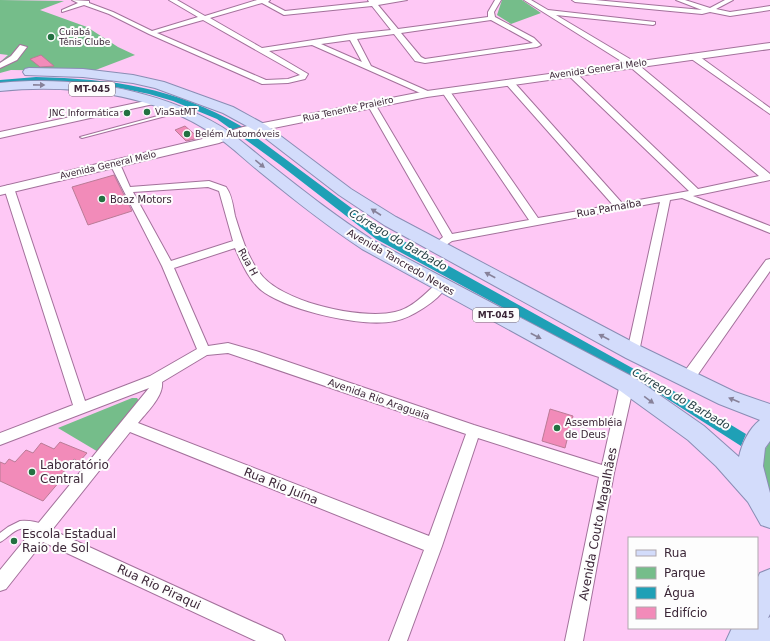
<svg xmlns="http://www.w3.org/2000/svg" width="770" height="641" font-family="'DejaVu Sans',sans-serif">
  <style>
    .green { fill: #75bd8a }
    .water { fill: #1fa0b6 }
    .building { fill: #f28bb9; stroke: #ba7b96 }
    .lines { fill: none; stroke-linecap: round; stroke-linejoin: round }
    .service-casing { stroke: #a3719b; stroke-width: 2 }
    .minor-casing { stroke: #a3719b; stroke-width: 2 }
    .secondary-casing { stroke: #a3719b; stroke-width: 2 }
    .primary-casing { stroke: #8a8db4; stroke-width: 2 }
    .service { fill: #fff; fill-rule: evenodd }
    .minor { fill: #fff; fill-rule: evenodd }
    .secondary { fill: #fff; fill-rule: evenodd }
    .primary { fill: #d3dcfb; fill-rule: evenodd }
    .oneway { fill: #878199 }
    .poi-dot { fill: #237141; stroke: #fdfdfd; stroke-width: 1.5 }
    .labels { text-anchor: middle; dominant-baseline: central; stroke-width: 4; stroke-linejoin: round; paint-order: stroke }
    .far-poi-label { font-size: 9px; fill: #3b2637; stroke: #fdfdfd; text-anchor: start }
    .far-street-label { font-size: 9px; fill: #3b2637; stroke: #fdfdfd }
    .shield { fill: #fdfdfd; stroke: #756672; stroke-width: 1 }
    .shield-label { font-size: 9px; font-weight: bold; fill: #3b2637 }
    .poi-label { font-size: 10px; fill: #3b2637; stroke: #fdfdfd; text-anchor: start }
    .street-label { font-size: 10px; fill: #3b2637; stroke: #fdfdfd }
    .water-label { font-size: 11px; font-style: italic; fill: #243e43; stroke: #fdfdfd }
    .near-poi-label { font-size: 12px; fill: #3b2637; stroke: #fdfdfd; text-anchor: start }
    .near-street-label { font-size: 12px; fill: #3b2637; stroke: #fdfdfd }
  </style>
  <rect width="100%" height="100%" fill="#fec8f5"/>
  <!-- green -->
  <path class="green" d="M0 0 64 1 40 10 87 27 118 47 135 55 93 71 11 70 0 73V62L8 55 0 54Z
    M502 0H522L541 13 511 24 497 15Z
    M132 398H137L141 404 100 453 58 428Z
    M770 442V497C764 478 756 459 770 442Z"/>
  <!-- water -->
  <path class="water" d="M36 77C113 79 174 87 241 126L373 224 688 399 746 434 741 446 644 384 376 239 279 164 217 119 173 101 149 94 115 87 59 82 0 84V80Z"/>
  <!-- building -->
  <path class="building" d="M41 55 54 66 40 67 30 59Z
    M185 126 199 138 186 141 175 130Z
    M114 175 132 211 88 225 72 187Z
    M550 409 573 416 565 448 542 441Z
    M60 442 87 453 79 462 74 459 57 480 60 481 43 501 0 481V462L5 464 9 459 15 462 26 450 33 453 41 443 54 449Z"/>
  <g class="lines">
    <defs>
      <path id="service" d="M180 110H181V112L82 138 80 137Z
        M20 521C29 520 37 522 46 525L47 528 46 531C39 533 29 526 20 529 12 531 7 539 0 542V533L8 527Z"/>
      <path id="minor" d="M72 0 89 1V3L113 12 152 31 198 17 169 0H177L205 16 257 0H270L268 2 285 11 369 2 368 0H407L378 5 398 29 488 17V12L495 0H501L494 12 495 17 534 38 541 45 537 47 425 63 415 61 394 34 357 39 371 66 430 92V96H427L312 45 269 51 308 74 305 79 288 83 262 84 149 34 109 14 84 5 62 12V10L78 3ZM262 3 284 15 372 6 391 30 352 34 262 48 210 18ZM203 20 300 75 288 79 266 80 157 33ZM491 20 533 43 425 59 421 57 401 33ZM350 40 362 62 321 44Z
        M524 0H531L548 10 655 22V24L653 25 556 15 635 62 770 174V180L693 196 770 226V233L682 198 670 200 639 352 637 355 633 357 629 355 627 352 660 202 452 241 440 249H432L431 247 443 237 367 104 371 102 375 104 452 234 529 220 442 92 446 90H449L538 218 613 205 506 84V80H512L622 203 689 191 568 75V71H574L698 189 759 176 629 66Z
        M572 0H595L702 10 676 0H685L710 8 725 0H733L716 9 730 12 770 6V10L730 16 710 12 702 14 575 2Z
        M20 45 27 47 17 60 0 68V63L11 56Z
        M690 54H696L770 108V114L690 58Z
        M155 99 159 101 158 103 0 138V132Z
        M115 161 120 164 130 187 209 181 226 187C232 195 233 206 235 216 241 235 247 256 259 272 279 302 361 320 395 312 411 309 425 294 437 283L441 282 447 286C438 301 411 318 395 321 363 328 292 311 265 293 250 283 242 264 235 248L174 268 208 346 228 343 256 351 474 425 602 465 620 384 622 380 627 379 632 380 634 384 614 473 583 641H565L599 477 478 438 442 546 407 641H389L424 550 130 432 52 530 282 635 285 641H256L43 542 6 589 0 591V570L149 388 0 445V433L73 405 4 188 6 186 9 185 14 188 85 401 150 376 197 349 162 266 110 164ZM208 187 219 191 233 241 171 261 133 192ZM228 353 466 434 429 536 138 423C146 413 164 396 162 382L207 355Z
        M770 259V271L692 383 687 384 682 383 680 379 682 375 766 260Z"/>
      <path id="secondary" d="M770 43V49L427 97 239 135 219 143 0 195V187L211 137 243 127 427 91Z"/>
      <path id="primary" d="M29 68 83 69 133 75 164 82 233 107 266 125 351 189 396 217 640 346 735 392 770 404V441L765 448 763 466 770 493V528L761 525 748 502 716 466 688 440 619 390 362 249C326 225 293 199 260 172 245 160 230 145 213 134 152 93 71 84 0 91V83C76 76 156 88 222 127 239 138 255 153 272 166 305 192 338 218 374 241L635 378 704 426 739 457C742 443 749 429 760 420L719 404 626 358 384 225 339 195 256 131 223 113 155 88 133 83 83 77 25 75 23 72 25 69Z
        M770 569V614L768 618 770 617V641H726L732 628H757V579L760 573Z"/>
    </defs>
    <!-- service casing -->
    <use href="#service" class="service-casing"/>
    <!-- minor casing -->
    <use href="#minor" class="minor-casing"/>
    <!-- secondary casing -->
    <use href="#secondary" class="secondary-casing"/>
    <!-- primary casing -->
    <use href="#primary" class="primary-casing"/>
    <!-- service -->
    <use href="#service" class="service"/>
    <!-- minor -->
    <use href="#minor" class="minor"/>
    <!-- secondary -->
    <use href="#secondary" class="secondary"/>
    <!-- primary -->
    <use href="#primary" class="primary"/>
  </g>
  <!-- one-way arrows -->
  <defs><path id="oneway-solid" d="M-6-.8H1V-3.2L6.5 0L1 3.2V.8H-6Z"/></defs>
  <g class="oneway">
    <use href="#oneway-solid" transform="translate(39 85) rotate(1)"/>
    <use href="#oneway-solid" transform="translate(260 164) rotate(39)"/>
    <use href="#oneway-solid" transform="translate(376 212) rotate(-147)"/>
    <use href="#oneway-solid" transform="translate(490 275) rotate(-152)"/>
    <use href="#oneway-solid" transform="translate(536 336) rotate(28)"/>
    <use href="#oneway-solid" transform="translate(604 337) rotate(-152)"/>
    <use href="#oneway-solid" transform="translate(649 400) rotate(36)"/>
    <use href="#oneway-solid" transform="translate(734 400) rotate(-157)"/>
  </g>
  <!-- markers -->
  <g class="poi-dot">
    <circle cx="51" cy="37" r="4"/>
    <circle cx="147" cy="112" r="4"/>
    <circle cx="127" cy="113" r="4"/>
    <circle cx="187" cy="134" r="4"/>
    <circle cx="102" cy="199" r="4"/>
    <circle cx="557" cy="428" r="4"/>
    <circle cx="32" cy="472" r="4"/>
    <circle cx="14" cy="541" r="4"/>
  </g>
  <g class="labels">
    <!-- far-poi labels -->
    <g class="far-poi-label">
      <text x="59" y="32">Cuiabá<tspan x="59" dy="10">Tênis Clube</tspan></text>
      <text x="155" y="112">ViaSatMT</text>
      <text x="119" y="113" text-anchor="end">JNC Informática</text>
      <text x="195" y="134">Belém Automóveis</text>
    </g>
    <!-- far-street labels -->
    <g class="far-street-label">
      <text transform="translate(598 69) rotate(-8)">Avenida General Melo</text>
      <text transform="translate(348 109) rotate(-12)">Rua Tenente Praieiro</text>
      <text transform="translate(108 165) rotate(-13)">Avenida General Melo</text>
    </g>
    <!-- shield labels -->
    <g class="shield">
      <rect x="69" y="82" width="46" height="14" rx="3"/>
      <rect x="473" y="308" width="46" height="14" rx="3"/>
    </g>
    <g class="shield-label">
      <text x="92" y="89">MT-045</text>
      <text x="496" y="315">MT-045</text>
    </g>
    <!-- poi labels -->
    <g class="poi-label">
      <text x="110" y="199">Boaz Motors</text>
      <text x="565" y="422">Assembléia<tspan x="565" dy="12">de Deus</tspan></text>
    </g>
    <!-- street labels -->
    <g class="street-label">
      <text transform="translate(609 208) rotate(-10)">Rua Parnaíba</text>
      <text transform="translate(248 262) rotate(61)">Rua H</text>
      <text transform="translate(401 262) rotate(30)">Avenida Tancredo Neves</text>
      <text transform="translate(379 399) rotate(19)">Avenida Rio Araguaia</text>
    </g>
    <!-- water labels -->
    <g class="water-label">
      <text transform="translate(398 240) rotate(30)">Córrego do Barbado</text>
      <text transform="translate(681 399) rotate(30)">Córrego do Barbado</text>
    </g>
    <!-- near-poi labels -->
    <g class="near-poi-label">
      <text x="40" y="465">Laboratório<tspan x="40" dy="14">Central</tspan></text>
      <text x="22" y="534">Escola Estadual<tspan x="22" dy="14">Raio de Sol</tspan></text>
    </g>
    <!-- near-street labels -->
    <g class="near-street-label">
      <text transform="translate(281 486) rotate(22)">Rua Rio Juína</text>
      <text transform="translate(598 524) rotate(-79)">Avenida Couto Magalhães</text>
      <text transform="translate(159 587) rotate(25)">Rua Rio Piraqui</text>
    </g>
  </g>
  <!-- legend -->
  <rect x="628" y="537" width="130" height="92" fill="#fdfdfd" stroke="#afa7ae"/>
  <rect x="636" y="550" width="20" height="6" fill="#d3dcfb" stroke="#afa7ae"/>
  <text x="664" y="557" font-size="12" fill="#3b2637">Rua</text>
  <rect x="636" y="567" width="20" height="12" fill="#75bd8a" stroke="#afa7ae"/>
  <text x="664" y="577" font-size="12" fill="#3b2637">Parque</text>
  <rect x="636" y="587" width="20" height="12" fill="#1fa0b6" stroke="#afa7ae"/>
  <text x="664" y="597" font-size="12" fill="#3b2637">Água</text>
  <rect x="636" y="607" width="20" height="12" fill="#f28bb9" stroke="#afa7ae"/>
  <text x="664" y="617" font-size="12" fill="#3b2637">Edifício</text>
</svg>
